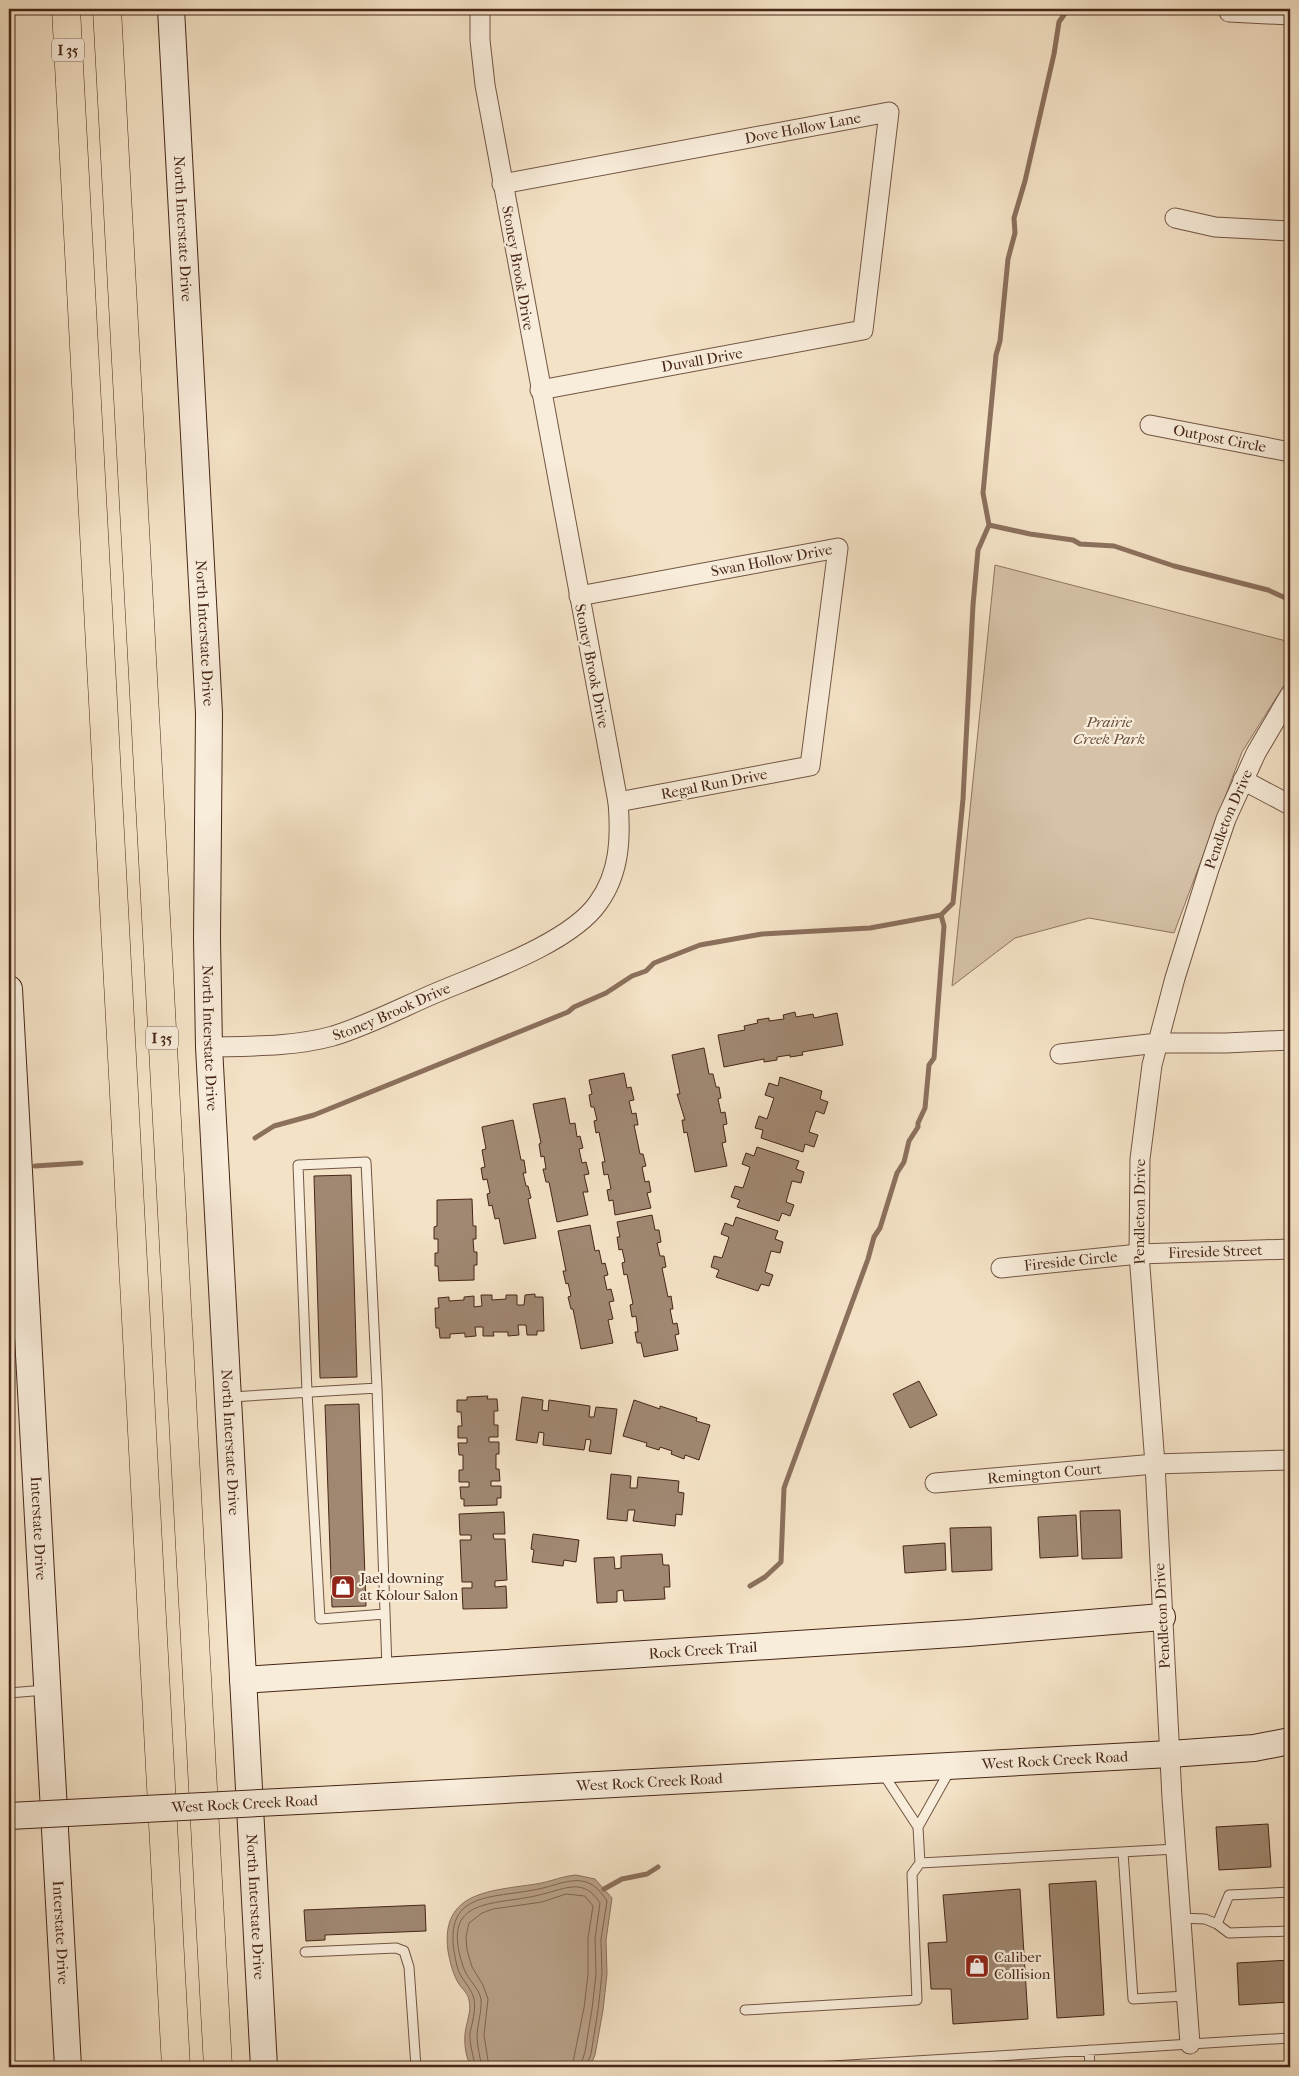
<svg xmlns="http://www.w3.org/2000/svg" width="1299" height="2076" font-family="'IM FELL French Canon',serif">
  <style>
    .green { fill: #d6c2a8; stroke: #8e7460 }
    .water { fill: #b9a28a; stroke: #8b705c }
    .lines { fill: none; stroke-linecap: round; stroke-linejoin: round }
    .shore { stroke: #806450; stroke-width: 1 }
    .stream { stroke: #8b705c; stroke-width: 5 }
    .building { fill: #a08872; stroke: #462617 }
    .lane-casing { stroke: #725543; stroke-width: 11 }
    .street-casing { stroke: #725543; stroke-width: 21 }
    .secondary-casing { stroke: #462617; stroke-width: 28 }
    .highway-casing { stroke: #462617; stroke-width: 29 }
    .lane { stroke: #f8ecda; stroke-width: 9 }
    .street { stroke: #f8ecda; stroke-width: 19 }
    .secondary { stroke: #f8ecda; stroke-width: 26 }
    .highway { stroke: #f4e2c6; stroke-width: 28 }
    .secondary-bridge-casing { stroke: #462617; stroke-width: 28; stroke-linecap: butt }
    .secondary-bridge { stroke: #f8ecda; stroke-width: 26 }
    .labels { text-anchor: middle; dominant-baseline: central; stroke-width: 4.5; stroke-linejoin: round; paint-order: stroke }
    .shield { fill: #f8ecda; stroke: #7b6152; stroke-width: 1 }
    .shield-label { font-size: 14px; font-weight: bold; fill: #462617 }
    .street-label { font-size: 15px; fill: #462617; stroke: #f8ecda }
    .park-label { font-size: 15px; font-style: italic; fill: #6a4d3b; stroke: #f8ecda }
    .poi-label { font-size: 15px; fill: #462617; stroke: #f8ecda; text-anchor: start }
  </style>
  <rect width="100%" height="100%" fill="#f4e2c6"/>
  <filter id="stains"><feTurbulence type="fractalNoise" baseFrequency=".004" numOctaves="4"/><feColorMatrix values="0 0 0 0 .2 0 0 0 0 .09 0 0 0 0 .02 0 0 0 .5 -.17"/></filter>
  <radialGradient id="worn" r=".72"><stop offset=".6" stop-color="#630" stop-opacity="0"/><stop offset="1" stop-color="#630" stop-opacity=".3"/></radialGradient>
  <!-- green -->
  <path class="green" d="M995 565 1290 642V676L1242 752 1174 933 1089 918 1015 938 952 986Z"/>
  <!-- water -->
  <path class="water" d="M576 1875 595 1879 612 1898 606 1940 607 1974 603 2010 595 2055 590 2067H471C466 2057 464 2045 465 2034 466 2023 472 2011 469 2000 468 1993 462 1989 459 1984 453 1975 450 1962 448 1951 440 1891 491 1891 536 1884 550 1882 562 1876 576 1875Z"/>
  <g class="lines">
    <!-- shore -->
    <path class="shore" d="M475 2067C474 2056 469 2045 470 2033 472 2023 476 2011 474 1999 472 1988 460 1979 457 1966 437 1885 495 1901 547 1887 574 1879 590 1874 607 1901L601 1939 602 1974 598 2010 591 2054 586 2067
      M481 2067C481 2057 477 2048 477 2037 477 2025 482 2012 481 1999 479 1988 468 1980 464 1969 437 1893 497 1907 543 1894 567 1888 584 1878 600 1903L595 1939 596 1974 592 2009 585 2052 580 2067
      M489 2067 484 2035 488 1999 483 1985 472 1967 467 1950 466 1937 469 1923 482 1913 493 1909 542 1902 566 1894 585 1896 593 1906 588 1938V1974L584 2008 572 2067"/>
    <!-- stream -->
    <path class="stream" d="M989 525 1030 534 1073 540 1080 544 1114 546 1174 566 1268 590 1290 600
      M255 1138 274 1126 314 1115 568 1012 574 1007 606 993 632 976 646 971 654 963 700 945 762 934 870 928 941 915 953 903 963 799 973 605 978 550 989 525 983 493 996 355 1000 341 1008 259 1015 233 1014 218 1025 181 1054 54 1059 22 1068 9
      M35 1166 81 1163
      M750 1586 765 1577 781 1562 784 1488 868 1259 874 1237 880 1228 897 1173 904 1162 909 1141 918 1127V1123L925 1108 929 1065 934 1058 944 926 941 915
      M604 1889 622 1879 647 1874 658 1867"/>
  </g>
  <!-- building -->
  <path class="building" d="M795 1012 796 1017 813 1014 814 1018 837 1013 843 1045 802 1052 803 1055 790 1057V1055L777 1057V1060L764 1062V1059L724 1067 718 1035 745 1030 744 1026 758 1023 757 1020 769 1018V1021L784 1019 783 1015Z
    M704 1048 709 1074H713L716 1087H719L721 1098 718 1099 721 1113 725 1112 727 1124 723 1125 726 1142 722 1143 727 1166 695 1172 687 1132 684 1133 682 1120H685L677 1094H680L672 1055Z
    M624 1073 627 1088 631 1087 634 1100 629 1101 632 1114 636 1113 638 1125H634L640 1154H643L646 1166 642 1167 645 1182 649 1181 651 1192 647 1193 651 1208 615 1215 613 1200 609 1201 607 1190 611 1189 608 1174 604 1175 602 1162H605L599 1132 596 1133 594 1121 597 1120 594 1107H591L589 1095 592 1094 589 1080Z
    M780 1077 822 1091 820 1099 828 1102 824 1114 816 1111 809 1132 818 1135 814 1147 805 1144 803 1152 761 1138 763 1130 755 1128 759 1116 767 1119 774 1098 765 1095 769 1083 778 1086Z
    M565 1098 570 1124 575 1123 577 1137 580 1136 583 1148 579 1149 582 1163 586 1162 589 1174 584 1175 588 1192H583L588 1215 557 1222 549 1182H546L543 1169H546L544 1156 541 1157 539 1144 541 1143 533 1104Z
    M513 1120 521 1160H524L526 1173H523L526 1186H528L531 1198 528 1199 536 1238 504 1244 499 1218 495 1219 492 1205 489 1206 487 1194 490 1193 487 1179 483 1180 481 1168 485 1167 482 1150 486 1149 482 1127Z
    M757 1147 799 1161 796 1169 804 1172 801 1183 792 1181 786 1202 794 1205 790 1216 782 1213 779 1221 737 1207 740 1200 731 1197 735 1186 743 1188 750 1167 742 1164 746 1153 754 1156Z
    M351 1175 357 1377 320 1378 314 1176Z
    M472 1199 473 1226H476V1239H473L474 1252H477V1265H474V1280L439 1281 438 1266H435V1253H438V1239H434V1227L437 1226V1200Z
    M652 1215 655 1230H659L661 1242 657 1243 660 1256H664L666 1267 662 1268 668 1297 671 1296 673 1309H670L673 1324 677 1323 679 1334 675 1335 678 1350 644 1357 641 1343H637L635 1332H638L636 1316 632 1317 630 1305 633 1304 627 1274 624 1275 622 1263 625 1262 622 1249 619 1250 617 1237H620L617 1222Z
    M736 1217 778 1231 775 1239 783 1242 780 1253 771 1251 765 1272 773 1275 769 1286 761 1284 758 1291 716 1277 719 1270 711 1267 714 1256 722 1258 729 1237 721 1234 725 1223 733 1226Z
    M590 1225 595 1251 599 1250 602 1264 605 1263 608 1275 604 1276 607 1290 611 1289 614 1301 609 1302 613 1319 608 1320 613 1343 581 1349 573 1309H571L568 1297 571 1296 568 1283 566 1284 563 1271H566L558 1231Z
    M535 1294V1297H543L544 1331H537V1335H527L526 1325H518L519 1335 508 1336V1332H493L494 1336H483V1327H475L476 1336 465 1337V1333L450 1334V1338H440L439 1328H436L435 1308H439L438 1298 449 1297V1301L464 1300V1297L474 1296V1307L482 1306 481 1295H492V1300L506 1299V1295H517V1305H524L525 1295Z
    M919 1381 937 1415 910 1428 893 1394Z
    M488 1396 487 1399H497L498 1411H494V1425H498V1437H489V1442H499V1454H496V1469H499L500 1481H491V1486H501V1498H497V1505L464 1506V1499H461L460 1487H469V1482H459V1470H463V1455H459L458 1443H467V1438H458V1426H462L461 1412H457V1400H467V1397Z
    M522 1397 543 1400 542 1410 548 1411 549 1400 590 1406 589 1417H594L596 1407 617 1409 611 1454 589 1451 591 1440 586 1439 584 1450 543 1445 544 1433 539 1432 537 1443 516 1440Z
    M634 1400 660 1409V1406L697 1418 696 1421 710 1425 699 1460 685 1455 684 1459 671 1454 672 1451 660 1447 659 1450 646 1446 647 1443 623 1436Z
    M359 1404 366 1606 332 1607 325 1405Z
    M611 1474 631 1476 630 1488H637L638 1477 679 1481 678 1492 684 1493 682 1515 676 1514 675 1526 633 1521 635 1510H628L627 1521 607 1519Z
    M1120 1510 1122 1558 1082 1559 1080 1511Z
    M504 1512 505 1534H493L494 1539H505L507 1580 495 1581V1587L506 1586 507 1608 463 1609 462 1588H472V1582H462L460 1540H471V1535H460L459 1514Z
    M1076 1515 1078 1556 1040 1558 1038 1517Z
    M991 1527 992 1570 952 1572 950 1528Z
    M533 1534 579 1540 576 1562 564 1560 563 1566 532 1562 534 1550 531 1549Z
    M945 1543 946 1570 905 1573 903 1546Z
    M662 1554 663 1565H669L670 1587H664L665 1599 624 1601 623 1590 617 1591V1602L597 1603 594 1558 614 1557 615 1569 621 1568V1556Z
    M1287 1822H1290V1861H1289Z
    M1268 1824 1271 1867 1219 1870 1216 1827Z
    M1096 1881 1104 2015 1057 2018 1049 1884Z
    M1020 1889 1028 2019 953 2024 951 1989H931L928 1943 947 1942 943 1895Z
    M425 1905 426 1931 325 1935V1940L306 1941 304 1910Z
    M1290 1960V2002L1239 2005 1237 1963Z
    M1267 2065V2067H1235Z"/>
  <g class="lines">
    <defs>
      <path id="lane" d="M377 1388 366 1162 298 1165 307 1392 320 1619 385 1614
        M231 1397 377 1388 387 1668
        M9 1693 45 1690
        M882 1772 918 1827 920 1863 1176 1849
        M918 1827 950 1770
        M1123 1852 1133 1999 1186 1996
        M1180 1918 1205 1919 1217 1924 1229 1933 1290 1931
        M1217 1924 1229 1895 1290 1892
        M305 1952 396 1948 404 1951 409 1967 416 2067
        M745 2010 917 2000 912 1874 920 1863
        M1089 2050 1090 2067
        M816 2067 1290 2038"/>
      <g id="street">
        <path d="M1229 12 1290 15"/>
        <path id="s1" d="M502 184 889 112 863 330 540 390"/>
        <path d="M1175 218 1215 227 1290 231"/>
        <path id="s2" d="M1150 425 1290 452"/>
        <path id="s3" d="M579 596 838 548 810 766 618 802"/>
        <path d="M1243 780 1290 805"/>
        <path id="s4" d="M209 1047C250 1046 293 1047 333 1036 366 1026 399 1009 431 995 477 975 570 944 598 903 620 873 621 837 618 802L485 85 480 40V9"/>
        <path d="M1060 1054 1158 1043H1226L1290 1040"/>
        <path id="s5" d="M1001 1268 1139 1254 1290 1249"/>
        <path id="s6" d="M935 1483 1155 1464 1290 1460"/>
        <path id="s7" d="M1190 2044 1172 1798 1155 1464 1139 1254 1140 1159 1152 1065 1175 978 1209 869 1226 819 1256 753 1290 695"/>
      </g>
      <g id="secondary">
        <path id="s8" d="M171 9 209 713 207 938 209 1047 264 2067"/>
        <path id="s9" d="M9 989 68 2067"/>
        <path id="s10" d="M243 1680 968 1633 1162 1617"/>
        <path id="s11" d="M338 1799 1170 1754 1254 1748 1290 1741"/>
      </g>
      <path id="highway" d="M66 9 176 2067
        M107 9 218 2067"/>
    </defs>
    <!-- lane casing -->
    <use href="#lane" class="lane-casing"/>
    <!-- street casing -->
    <use href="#street" class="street-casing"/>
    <!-- secondary casing -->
    <use href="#secondary" class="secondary-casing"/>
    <!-- highway casing -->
    <use href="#highway" class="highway-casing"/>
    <!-- lane -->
    <use href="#lane" class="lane"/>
    <!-- street -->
    <use href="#street" class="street"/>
    <!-- secondary -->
    <use href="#secondary" class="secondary"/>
    <!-- highway -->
    <use href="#highway" class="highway"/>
    <defs>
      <g id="secondary-bridge">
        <path id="s12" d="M9 1816 338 1799"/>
      </g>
    </defs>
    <!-- secondary-bridge casing -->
    <use href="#secondary-bridge" class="secondary-bridge-casing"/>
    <!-- secondary-bridge -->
    <use href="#secondary-bridge" class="secondary-bridge"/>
  </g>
  <!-- icons -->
  <defs>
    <symbol id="shop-square" viewBox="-11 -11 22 22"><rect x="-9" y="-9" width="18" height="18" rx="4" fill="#8f2418" stroke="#f8ecda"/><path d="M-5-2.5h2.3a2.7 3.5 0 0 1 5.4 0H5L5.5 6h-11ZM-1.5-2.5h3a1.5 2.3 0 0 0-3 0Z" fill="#fff"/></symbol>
  </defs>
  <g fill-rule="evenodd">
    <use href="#shop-square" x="329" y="1573" width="28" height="28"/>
    <use href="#shop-square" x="963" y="1952" width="28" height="28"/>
  </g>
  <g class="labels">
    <!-- shield labels -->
    <g class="shield">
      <rect x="52" y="38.5" width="32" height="23" rx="4"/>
      <rect x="146" y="1026.5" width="32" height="23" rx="4"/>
    </g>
    <g class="shield-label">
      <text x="68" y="50">I 35</text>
      <text x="162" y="1038">I 35</text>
    </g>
    <!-- street labels -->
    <g class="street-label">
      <text stroke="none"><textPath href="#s1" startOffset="306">Dove Hollow Lane</textPath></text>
      <text stroke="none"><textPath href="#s8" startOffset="220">North Interstate Drive</textPath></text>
      <text transform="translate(518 268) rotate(80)">Stoney Brook Drive</text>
      <text transform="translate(702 360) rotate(-10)">Duvall Drive</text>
      <text stroke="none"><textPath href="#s2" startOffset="71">Outpost Circle</textPath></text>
      <text stroke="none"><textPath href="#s3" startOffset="196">Swan Hollow Drive</textPath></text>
      <text stroke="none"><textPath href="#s8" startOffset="625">North Interstate Drive</textPath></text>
      <text transform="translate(592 666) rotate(79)">Stoney Brook Drive</text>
      <text transform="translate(714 784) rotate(-11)">Regal Run Drive</text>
      <text stroke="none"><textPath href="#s7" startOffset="1239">Pendleton Drive</textPath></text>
      <text stroke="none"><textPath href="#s4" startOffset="188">Stoney Brook Drive</textPath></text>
      <text stroke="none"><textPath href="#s8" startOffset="1030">North Interstate Drive</textPath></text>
      <text stroke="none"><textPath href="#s7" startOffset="834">Pendleton Drive</textPath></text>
      <text stroke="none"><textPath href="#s5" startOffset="215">Fireside Street</textPath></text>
      <text stroke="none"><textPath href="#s5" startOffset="70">Fireside Circle</textPath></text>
      <text stroke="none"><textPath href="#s8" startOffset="1435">North Interstate Drive</textPath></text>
      <text stroke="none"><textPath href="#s6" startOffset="110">Remington Court</textPath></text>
      <text stroke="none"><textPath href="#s9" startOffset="540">Interstate Drive</textPath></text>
      <text transform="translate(1162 1616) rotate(-93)">Pendleton Drive</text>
      <text stroke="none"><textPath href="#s10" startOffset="461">Rock Creek Trail</textPath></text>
      <text stroke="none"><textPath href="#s11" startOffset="718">West Rock Creek Road</textPath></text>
      <text stroke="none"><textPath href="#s11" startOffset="312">West Rock Creek Road</textPath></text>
      <text stroke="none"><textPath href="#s12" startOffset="236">West Rock Creek Road</textPath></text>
      <text stroke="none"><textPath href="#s8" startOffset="1900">North Interstate Drive</textPath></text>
      <text stroke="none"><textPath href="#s9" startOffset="945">Interstate Drive</textPath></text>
    </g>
    <!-- park labels -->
    <g class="park-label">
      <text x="1109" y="722">Prairie<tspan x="1109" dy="17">Creek Park</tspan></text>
    </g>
    <!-- poi labels -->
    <g class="poi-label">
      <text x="360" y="1578">Jael downing<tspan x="360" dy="17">at Kolour Salon</tspan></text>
      <text x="994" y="1957">Caliber<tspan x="994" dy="17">Collision</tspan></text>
    </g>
  </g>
  <!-- margin -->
  <rect width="1299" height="2076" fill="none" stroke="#f4e2c6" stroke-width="30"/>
  <rect x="10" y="10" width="1279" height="2056" fill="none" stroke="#462617" stroke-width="2.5"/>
  <rect x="15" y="15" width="1269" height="2046" fill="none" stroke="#462617"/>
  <rect width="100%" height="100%" filter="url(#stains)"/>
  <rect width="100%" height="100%" fill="url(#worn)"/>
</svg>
